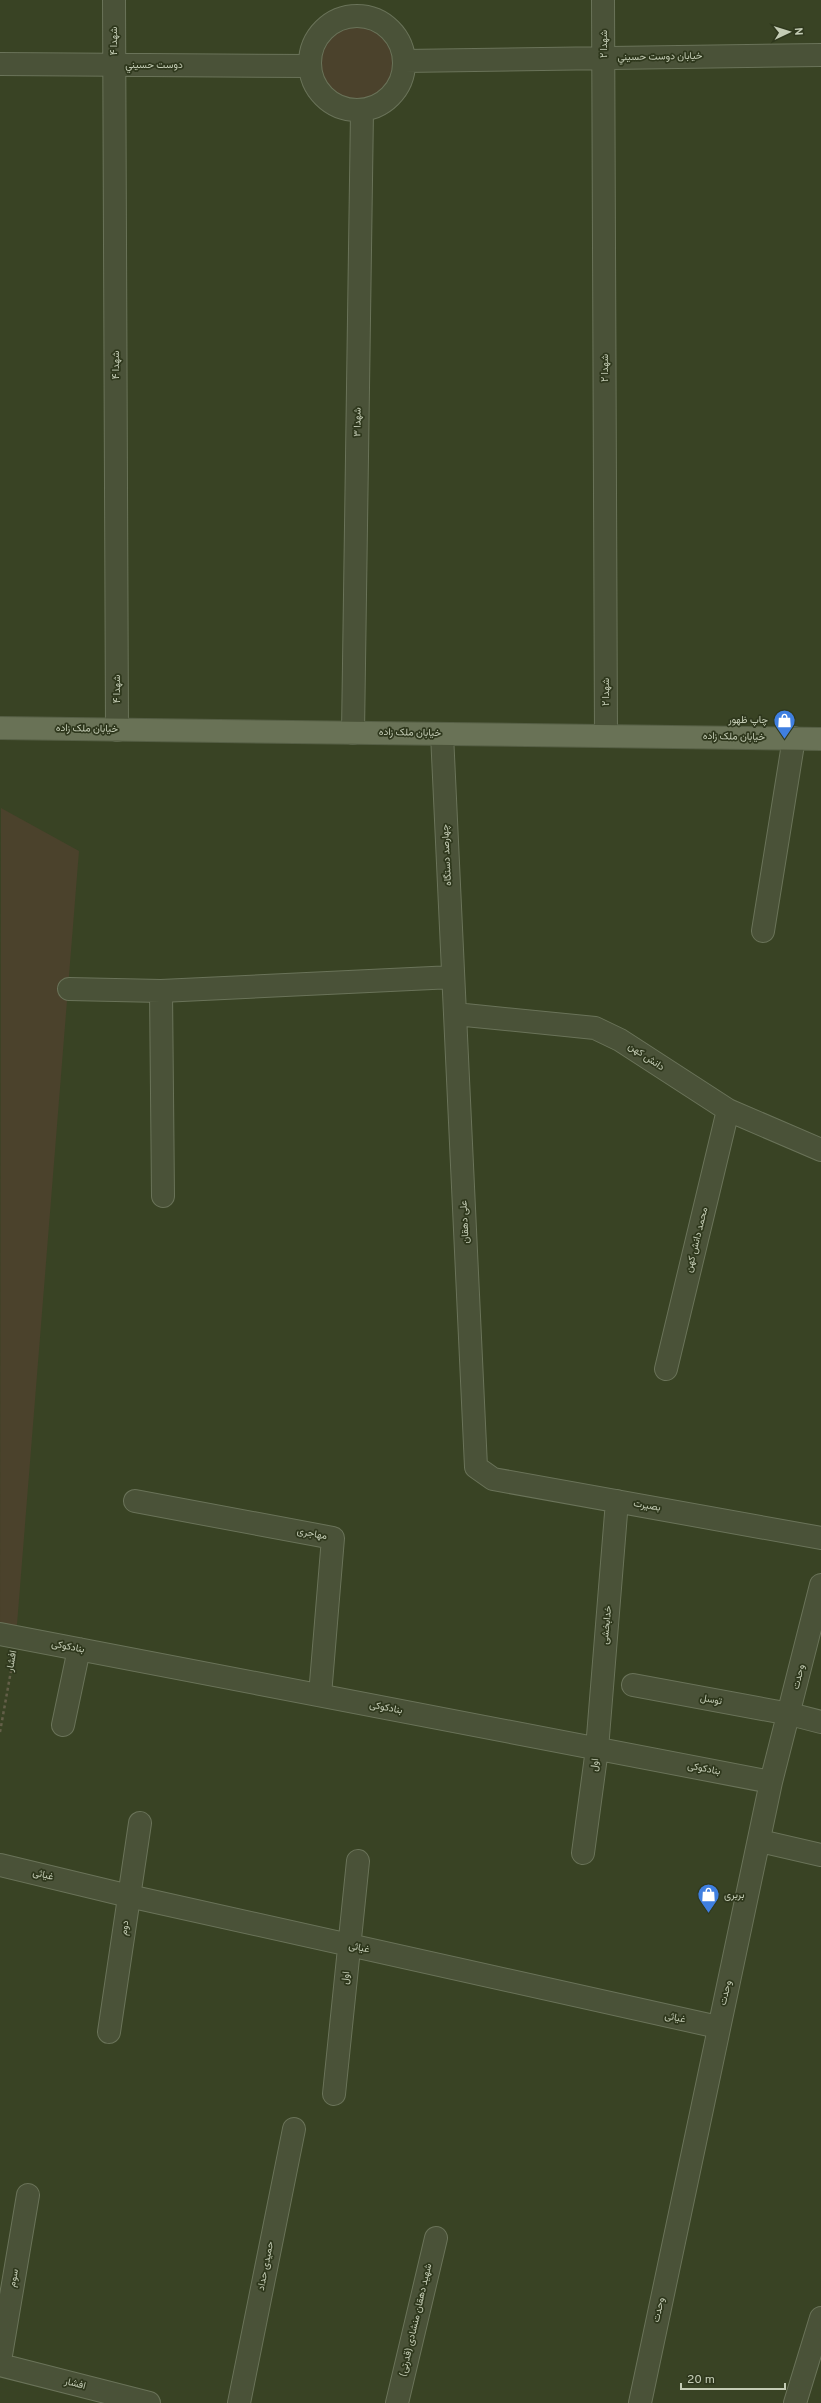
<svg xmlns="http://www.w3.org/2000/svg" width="821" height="2403" font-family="Overpass,Vazirmatn,sans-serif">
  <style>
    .green { fill: #4b422c }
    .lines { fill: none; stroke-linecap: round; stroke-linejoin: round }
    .minor-casing { stroke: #6a7359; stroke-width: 24 }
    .major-casing { stroke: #565f45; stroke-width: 24 }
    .path { stroke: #635f48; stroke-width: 2.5; stroke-dasharray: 3 3; stroke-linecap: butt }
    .minor { stroke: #4a5238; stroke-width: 22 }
    .major { stroke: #697256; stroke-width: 22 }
    .labels { text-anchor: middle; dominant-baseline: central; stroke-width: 3.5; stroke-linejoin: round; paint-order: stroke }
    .street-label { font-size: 10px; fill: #c4ccb5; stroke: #2f381d }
    .poi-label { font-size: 10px; fill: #c4ccb5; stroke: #2f381d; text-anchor: end }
  </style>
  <rect width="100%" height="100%" fill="#394324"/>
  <!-- green -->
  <path class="green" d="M315 64a43 43 0 1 1 86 0a43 43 0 1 1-86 0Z
    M1 808 79 851 16 1637 0 1634Z"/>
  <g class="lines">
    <defs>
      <path id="minor" d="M114 0 117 730
        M603 0 606 736
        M310 63a47 47 0 1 1 94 0a47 47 0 1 1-94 0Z
        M404 61 821 55
        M0 64 309 66
        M353 733 362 111
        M442 734 476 1467 493 1479 821 1538
        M763 931 794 738
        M69 989 161 991 453 977
        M161 991 163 1196
        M455 1014 595 1028 620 1040 728 1110 821 1150
        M666 1369 728 1110
        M135 1501 333 1538 320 1695
        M0 1634 771 1782
        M633 1685 790 1714 821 1722
        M63 1725 79 1649
        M760 1841 821 1855
        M583 1853 597 1749 617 1501
        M0 1865 129 1896 718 2027
        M109 2032 140 1823
        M334 2094 358 1861
        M0 2361 28 2195
        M0 2365 149 2403
        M239 2403 294 2129
        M397 2403 436 2238
        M640 2403 771 1782 821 1585
        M795 2403 821 2318"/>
      <path id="major" d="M0 728 821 739"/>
    </defs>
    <!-- minor casing -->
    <use href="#minor" class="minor-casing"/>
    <!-- major casing -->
    <use href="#major" class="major-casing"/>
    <!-- path -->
    <path class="path" d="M0 1732 12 1665"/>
    <!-- minor -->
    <use href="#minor" class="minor"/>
    <!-- major -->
    <use href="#major" class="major"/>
  </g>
  <!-- icons -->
  <defs>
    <symbol id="shop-pin" viewBox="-11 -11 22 30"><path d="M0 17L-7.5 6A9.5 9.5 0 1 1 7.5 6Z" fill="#3f7fe0" stroke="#2f381d"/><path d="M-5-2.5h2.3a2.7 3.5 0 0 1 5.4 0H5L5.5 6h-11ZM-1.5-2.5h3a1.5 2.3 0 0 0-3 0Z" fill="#fff"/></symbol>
  </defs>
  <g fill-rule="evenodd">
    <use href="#shop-pin" x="772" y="708" width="25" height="34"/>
    <use href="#shop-pin" x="696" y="1882" width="25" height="34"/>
  </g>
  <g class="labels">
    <!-- street labels -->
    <g class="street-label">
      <text transform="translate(114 41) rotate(-90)">شهدا ۴</text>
      <text transform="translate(604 44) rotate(-90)">شهدا ۲</text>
      <text transform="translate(660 57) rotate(-1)">خیابان دوست حسيني</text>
      <text x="154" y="65">دوست حسيني</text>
      <text transform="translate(116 365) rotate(-90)">شهدا ۴</text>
      <text transform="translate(605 368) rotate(-90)">شهدا ۲</text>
      <text transform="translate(358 422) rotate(-89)">شهدا ۳</text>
      <text transform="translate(117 689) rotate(-90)">شهدا ۴</text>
      <text transform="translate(606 692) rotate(-90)">شهدا ۲</text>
      <text transform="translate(87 729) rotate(1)">خیابان ملک زاده</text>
      <text transform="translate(410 733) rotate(1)">خیابان ملک زاده</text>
      <text transform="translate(734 737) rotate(1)">خیابان ملک زاده</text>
      <text transform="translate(447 855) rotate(-93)">چهارصد دستگاه</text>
      <text transform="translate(646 1057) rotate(34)">دانش کهن</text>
      <text transform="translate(465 1222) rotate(-93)">علی دهقان</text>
      <text transform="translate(697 1240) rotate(-76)">محمد دانش کهن</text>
      <text transform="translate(647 1506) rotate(10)">بصیرت</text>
      <text transform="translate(312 1534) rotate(11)">مهاجری</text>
      <text transform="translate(607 1625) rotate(-85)">خدابخشی</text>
      <text transform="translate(68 1647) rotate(11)">بنادکوکی</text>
      <text transform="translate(12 1661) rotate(-80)">افشار</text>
      <text transform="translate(799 1677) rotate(-77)">وحدت</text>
      <text transform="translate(711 1700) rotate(10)">توسل</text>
      <text transform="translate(386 1708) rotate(11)">بنادکوکی</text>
      <text transform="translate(595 1765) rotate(-83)">اول</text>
      <text transform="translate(704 1769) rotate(11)">بنادکوکی</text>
      <text transform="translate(43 1875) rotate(14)">غیاثی</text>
      <text transform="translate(125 1928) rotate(-82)">دوم</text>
      <text transform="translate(359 1948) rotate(12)">غیاثی</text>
      <text transform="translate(346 1978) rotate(-84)">اول</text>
      <text transform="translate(726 1993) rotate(-77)">وحدت</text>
      <text transform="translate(675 2018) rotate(12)">غیاثی</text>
      <text transform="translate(266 2266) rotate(-79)">حمیدی حداد</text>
      <text transform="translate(14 2278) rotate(-80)">سوم</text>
      <text transform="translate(659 2310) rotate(-78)">وحدت</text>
      <text transform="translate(416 2320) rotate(-77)">شهید دهقان منشادی (قدرتی)</text>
      <text transform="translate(75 2384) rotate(14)">افشار</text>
    </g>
    <!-- poi labels -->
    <g class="poi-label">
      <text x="768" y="720">چاپ ظهور</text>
      <text x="724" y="1895" text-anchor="start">بربری</text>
    </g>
  </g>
  <!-- north arrow -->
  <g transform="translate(789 32) rotate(86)" stroke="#2f381d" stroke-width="3" paint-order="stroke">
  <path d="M0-3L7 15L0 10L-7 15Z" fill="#c4ccb5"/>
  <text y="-6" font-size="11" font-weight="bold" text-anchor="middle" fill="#c4ccb5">N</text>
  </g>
  <!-- scale -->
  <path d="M681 2383v6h104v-6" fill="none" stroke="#c4ccb5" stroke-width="2"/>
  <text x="687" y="2383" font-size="12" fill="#c4ccb5" stroke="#2f381d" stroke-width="3" paint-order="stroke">20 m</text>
</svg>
